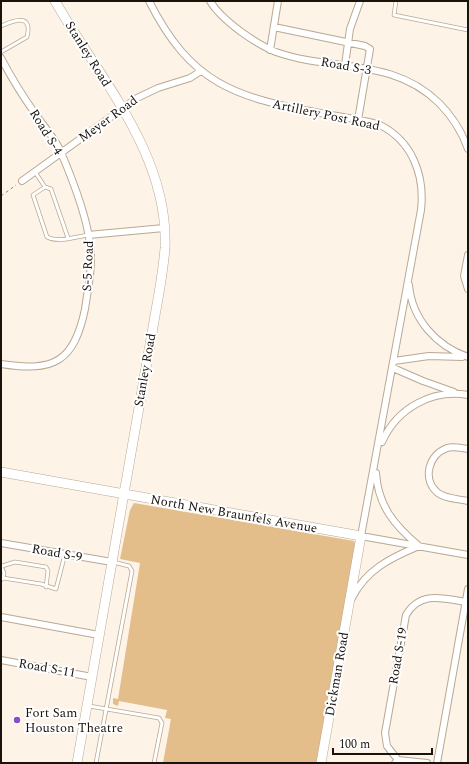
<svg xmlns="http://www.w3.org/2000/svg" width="469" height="764" font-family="Spectral,serif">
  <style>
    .green { fill: #e3be8a }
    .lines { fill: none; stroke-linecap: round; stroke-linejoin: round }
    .lane-casing { stroke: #b9a994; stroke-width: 4.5 }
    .street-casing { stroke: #b9a994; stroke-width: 8 }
    .secondary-casing { stroke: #b9a994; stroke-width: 10 }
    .path { stroke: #91897f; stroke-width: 1; stroke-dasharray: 3 3; stroke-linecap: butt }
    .lane { stroke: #fff; stroke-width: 3 }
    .street { stroke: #fff; stroke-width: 6 }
    .secondary { stroke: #fff; stroke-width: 9 }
    .poi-dot { fill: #8d4ec4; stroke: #fff; stroke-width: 1.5 }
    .labels { text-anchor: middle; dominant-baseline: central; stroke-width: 4; stroke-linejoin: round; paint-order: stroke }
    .street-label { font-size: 13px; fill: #19130c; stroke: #fff }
    .poi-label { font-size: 13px; fill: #19130c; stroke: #fff; text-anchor: start }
  </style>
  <rect width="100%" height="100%" fill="#fdf3e6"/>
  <!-- green -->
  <path class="green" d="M134 503 354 541 356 546 318 763 278 762V763H163L171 719 165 718 167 710 119 701 118 706 113 704V698L118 699 140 563 120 559 130 510Z"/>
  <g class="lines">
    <defs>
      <path id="lane" d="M396 1 394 15 468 30
        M1 26C14 20 33 13 27 37L1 52
        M35 172 45 187
        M68 238 51 189 45 187 33 195 47 237C58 243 75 237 88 235
        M1 566 4 573 3 578
        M2 566 15 562 46 567 48 571 46 587
        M1 580 3 578 41 584 56 589 65 554
        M89 706 159 718 162 723 154 763
        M96 763 132 571 129 566 113 562"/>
      <path id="street" d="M149 1C191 84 234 97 320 113 340 117 361 119 380 125 412 141 425 175 421 210L361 536 468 555
        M210 1C217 13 228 22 240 31 251 39 263 47 276 52 333 72 392 57 439 103 452 116 462 132 468 149
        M274 27 365 46 370 49 358 120
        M270 50 278 1
        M1 58C11 77 22 95 34 112 42 124 54 137 60 150 72 178 87 215 90 245 93 266 88 288 85 309 74 363 53 372 1 364
        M345 65 350 29 360 1
        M22 181 137 98 158 88 190 78 201 71
        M88 235 164 228
        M468 255 464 276 468 289
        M409 285C412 319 436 346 468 357
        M394 361 429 356 462 357
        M393 368 423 381 454 392
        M382 442C397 408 432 389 468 395
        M468 449C461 448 453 446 447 448 428 455 422 480 438 493 446 499 459 499 468 501
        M1 543 112 562
        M352 598C366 570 390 558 419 546 395 526 378 506 376 473
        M1 617 99 635
        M1 660 92 677
        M398 760 387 746 385 733 406 615C420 591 442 598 466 602
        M395 763 398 760 427 763
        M437 763 468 589"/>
      <path id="secondary" d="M55 1C99 78 169 154 165 248 164 261 162 274 160 287L77 763
        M1 472 361 536 321 763"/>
    </defs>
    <!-- lane casing -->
    <use href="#lane" class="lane-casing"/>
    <!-- street casing -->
    <use href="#street" class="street-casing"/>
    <!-- secondary casing -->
    <use href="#secondary" class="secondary-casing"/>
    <!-- path -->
    <path class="path" d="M1 196 16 185"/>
    <!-- lane -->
    <use href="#lane" class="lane"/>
    <!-- street -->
    <use href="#street" class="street"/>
    <!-- secondary -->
    <use href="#secondary" class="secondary"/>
  </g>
  <!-- markers -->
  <circle class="poi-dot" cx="17" cy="720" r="4"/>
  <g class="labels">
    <!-- street labels -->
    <g class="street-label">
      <text transform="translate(88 54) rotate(58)">Stanley Road</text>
      <text transform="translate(346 66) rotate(10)">Road S-3</text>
      <text transform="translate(326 115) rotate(12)">Artillery Post Road</text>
      <text transform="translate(108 119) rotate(-36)">Meyer Road</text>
      <text transform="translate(46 132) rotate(58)">Road S-4</text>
      <text transform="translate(88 266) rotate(-88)">S-5 Road</text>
      <text transform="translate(145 370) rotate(-80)">Stanley Road</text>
      <text transform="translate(234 514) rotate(10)">North New Braunfels Avenue</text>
      <text transform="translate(57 553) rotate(10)">Road S-9</text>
      <text transform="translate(398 656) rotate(-80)">Road S-19</text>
      <text transform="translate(47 668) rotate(10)">Road S-11</text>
      <text transform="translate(337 674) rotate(-80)">Dickman Road</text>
    </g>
    <!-- poi labels -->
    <g class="poi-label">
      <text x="25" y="713">Fort Sam<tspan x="25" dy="15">Houston Theatre</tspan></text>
    </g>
  </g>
  <!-- border -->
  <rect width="469" height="764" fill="none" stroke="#19130c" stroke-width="4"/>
  <!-- scale -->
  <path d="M333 748v6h99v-6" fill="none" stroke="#19130c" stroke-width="2"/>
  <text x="339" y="748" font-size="12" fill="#19130c" stroke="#ffffff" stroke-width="3" paint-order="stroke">100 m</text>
</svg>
